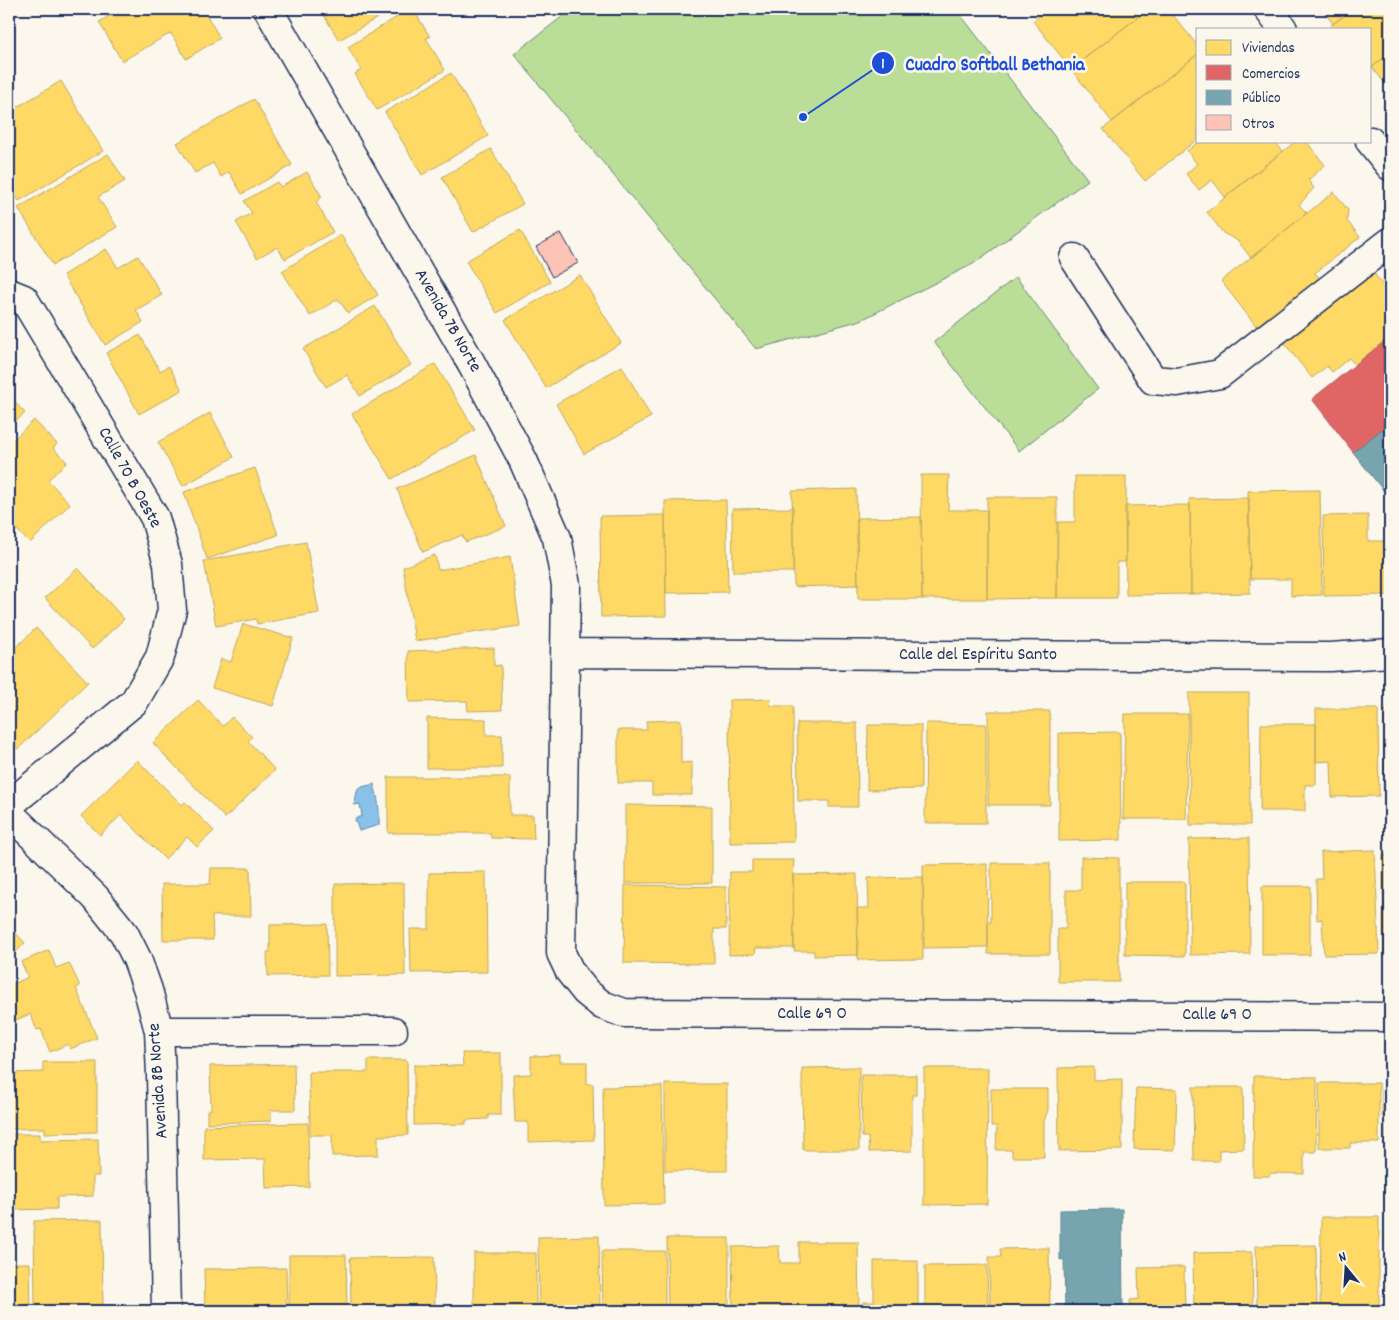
<svg xmlns="http://www.w3.org/2000/svg" width="1399" height="1320" font-family="Dekko,sans-serif">
  <style>
    .green { fill: #bade98; stroke: #6a867b }
    .water { fill: #89c1e8; stroke: #5d87b1 }
    .homes { fill: #ffd966; stroke: #bba664 }
    .shops { fill: #e06666; stroke: #a55664 }
    .public { fill: #76a5af; stroke: #5b8297 }
    .building { fill: #fdc3b6; stroke: #1b2f5e }
    .lines { fill: none; stroke-linecap: round; stroke-linejoin: round }
    .minor-casing { stroke: #1b2f5e; stroke-width: 31 }
    .minor { stroke: #fbf7ec; stroke-width: 28 }
    .labels { text-anchor: middle; dominant-baseline: central; stroke-width: 5; stroke-linejoin: round; paint-order: stroke }
    .street-label { font-size: 18px; fill: #1b2f5e; stroke: #fbf7ec }
    .leader { fill: none; stroke: #1d4ed8; stroke-width: 2 }
    .callout-dot { fill: #1d4ed8; stroke: #fbf7ec; stroke-width: 2 }
    .mark-label { font-size: 15px; text-anchor: middle; font-weight: bold; fill: #fff }
    .callout-label { font-size: 19px; text-anchor: middle; font-weight: bold; fill: #1d4ed8; stroke: #fbf7ec; stroke-width: 5; stroke-linejoin: round; paint-order: stroke }
  </style>
  <rect width="100%" height="100%" fill="#fbf7ec"/>
  <filter id="ink" filterUnits="userSpaceOnUse"><feTurbulence type="fractalNoise" baseFrequency=".02" numOctaves="2"/><feDisplacementMap in="SourceGraphic" scale="10" xChannelSelector="R" yChannelSelector="G"/><feConvolveMatrix kernelMatrix="1 2 1 2 8 2 1 2 1" color-interpolation-filters="sRGB"/></filter>
  <g filter="url(#ink)">
    <!-- green -->
    <path class="green" d="M572 9H956L1088 180 973 264 861 320 756 349 514 54Z
      M1016 277 1098 389 1019 451 934 342Z"/>
    <!-- water -->
    <path class="water" d="M374 784C378 798 380 811 379 825L359 831 355 819 362 816 360 804 354 805 358 788Z"/>
    <!-- homes -->
    <path class="homes" d="M121 9H203L220 38 186 59 171 33 122 61 99 22Z
      M320 9H393L339 40Z
      M410 9H413L430 37 426 38 445 70 377 110 355 74 361 70 348 47Z
      M1048 9H1148L1071 69 1033 21Z
      M1148 9H1168L1198 46V54L1112 122 1071 69Z
      M1322 9H1353L1333 24Z
      M1353 9H1390V53L1370 69V29H1334L1331 25Z
      M1390 53V90L1372 67Z
      M1198 54V139L1145 181 1103 129Z
      M451 73 488 136 422 175 385 112Z
      M61 81 103 151 19 201 9 184V112Z
      M254 99 292 165 242 194 229 172 221 177 213 163 195 173 177 143Z
      M1200 141H1274L1283 151 1225 197 1212 180 1199 190 1186 174 1197 164 1187 151Z
      M1296 141H1306L1325 165 1308 180 1314 188 1299 205 1307 213 1251 258 1238 241 1223 233 1207 212Z
      M491 149 523 204 473 232 442 177Z
      M108 154 125 181 98 197 117 227 53 265 18 208Z
      M307 172 322 197 316 202 333 232 285 259 277 247 257 258 236 222 252 213 244 201 277 182 281 187Z
      M1334 192 1348 210 1347 221 1360 237 1315 273 1322 281 1260 331 1221 281Z
      M520 230 550 282 497 313 466 261Z
      M341 235 378 295 348 313 338 299 310 316 282 271Z
      M106 249 118 268 138 256 162 295 136 310 143 322 105 345 63 275Z
      M1373 272 1390 294V337L1355 365 1349 358 1332 372 1327 366 1312 378 1284 343Z
      M580 275 621 343 546 388 505 320Z
      M375 306 411 365 360 396 347 375 326 387 303 349Z
      M140 335 160 371 169 366 182 390 139 414 106 353Z
      M435 364 475 430 392 479 352 414Z
      M622 366 651 417 584 454 556 404Z
      M9 386 15 393 10 397 25 413 9 427Z
      M210 413 234 457 183 486 158 442Z
      M34 420 57 444 53 448 67 462 48 480 70 504 30 543 9 522V444Z
      M476 455 506 526 466 542 462 535 423 552 397 489Z
      M255 468 278 535 207 559 184 492Z
      M921 475H949L948 510H987V599H922Z
      M1075 476H1126V562H1117V598H1057L1058 522H1075Z
      M856 489 858 585 794 587 792 491Z
      M1320 490 1322 595 1291 596V579H1250L1248 491Z
      M987 497H1057V598L987 599Z
      M1249 498 1250 593 1191 594 1190 505 1189 499Z
      M726 500 728 592 666 593 665 501Z
      M1190 505 1191 594 1126 595 1125 506Z
      M793 508V572H733L732 509Z
      M665 515 666 616 601 617 600 516Z
      M1368 515V541H1390V595L1324 596 1323 516Z
      M921 517 922 599H858L857 518Z
      M306 542 319 613 257 624 256 619 216 626 204 561Z
      M435 555 438 570 510 557 520 626 415 641 403 567Z
      M78 568 124 619 92 649 45 598Z
      M243 624 293 638 273 706 212 688 221 659 231 662Z
      M36 628 88 682 18 749 9 739V712L14 707 9 702V654Z
      M494 648V666L501 665 502 710 468 711 467 701 409 702 408 651Z
      M1189 693H1249L1250 825H1190Z
      M770 699 771 706H793L794 842 730 843 729 700Z
      M198 700 223 726 232 717 252 737 248 741 275 770 225 818 153 743Z
      M1316 709H1378L1379 796 1332 797 1331 761 1316 762Z
      M1385 710H1390V794H1384Z
      M988 711H1050V805H988Z
      M1125 714H1188L1186 819H1123Z
      M427 718 486 719V735H502V768H427Z
      M681 720V763L692 762V795H652V783H618V730H647L646 721Z
      M797 723H857L858 807H829V801H798Z
      M926 723 986 724V823H925Z
      M1261 724H1316V785H1305V811H1260Z
      M868 725H921V789L867 790Z
      M1120 732 1121 840 1059 841V733Z
      M137 760 182 805 185 802 214 831 197 847 187 837 165 859 121 815 100 835 81 816Z
      M388 777H510V815H533L534 839 491 838V833H388Z
      M625 805 712 806V883H625Z
      M1249 838 1250 954 1190 955 1189 839Z
      M1375 850 1379 954 1324 955 1322 919 1317 920 1316 879H1322L1321 852Z
      M1383 855H1390V956H1384Z
      M1081 857 1119 858V982H1058V929H1066V890H1081Z
      M752 860H794L793 875 794 948H756L755 954 729 955 730 872H752Z
      M991 863H1050V954H988V922H991Z
      M987 864 988 947 924 948 923 865Z
      M211 868H250L251 916H212L213 940H163L162 884H210Z
      M486 872 487 972 411 973 410 929H429V873Z
      M857 874 858 955 814 956V951H794L793 875Z
      M923 877V959L858 960 857 908H869L868 878Z
      M1125 882H1185V956L1125 955Z
      M404 883 405 975 335 976V884Z
      M625 885 726 887V929H714V964L624 963Z
      M1262 886H1310V955H1262Z
      M327 924 328 975 268 976 267 952H270V925Z
      M9 926 25 943 9 959Z
      M49 950 56 968 69 963 80 986 76 988 97 1038 70 1049 68 1044 50 1052 41 1029 37 1030 30 1014 9 1023V986L28 977 21 962Z
      M462 1053H501V1115H488V1119L466 1120V1124L414 1125V1065L463 1066Z
      M560 1055V1062H587V1084H593L594 1140 528 1142V1122H515L513 1075 531 1074V1056Z
      M368 1060H407L408 1135 378 1136V1155L332 1156V1135H310L309 1072H368Z
      M43 1062H97V1132L45 1133V1128L9 1129V1073L43 1072Z
      M294 1064 295 1110H271V1121L207 1123V1110H211L210 1066Z
      M859 1067V1150H803L802 1068Z
      M1094 1067V1080L1122 1079V1150L1059 1151 1058 1068Z
      M924 1068H988L987 1204 924 1205Z
      M861 1075H916V1095H912V1151L869 1152 868 1137H862Z
      M1254 1076 1317 1077 1316 1152H1304V1174L1271 1173 1269 1176H1253Z
      M1319 1083H1379V1143H1350V1148H1319Z
      M1382 1083H1390V1152L1386 1153V1117H1382Z
      M665 1084H727V1171H665Z
      M662 1086 664 1204 604 1205 603 1087Z
      M1193 1087H1243L1244 1149 1219 1150V1161H1194Z
      M1136 1088 1177 1089 1175 1150 1134 1149Z
      M991 1089H1048V1110L1044 1121V1157H1012V1150H996L997 1126H991Z
      M308 1123 309 1187 266 1188 265 1159 204 1160V1126Z
      M9 1134H40V1140L98 1139 99 1176H93V1196L57 1197V1209L9 1210Z
      M1321 1217H1379V1311H1320Z
      M102 1220 103 1311H35L34 1221Z
      M599 1236 600 1311H539L538 1237Z
      M667 1238H729V1311H668Z
      M799 1242H858L859 1311H733L732 1247 779 1246 780 1263H799Z
      M1316 1245 1317 1311H1257L1256 1246Z
      M1049 1248 1050 1311H990L989 1257H1001L1000 1249Z
      M602 1251H665V1311H603Z
      M1252 1252 1253 1311H1194L1193 1253Z
      M474 1253H536V1311H474Z
      M289 1255H346L347 1311H289Z
      M434 1257 435 1311H351L350 1258Z
      M874 1261H918V1311H863V1302H874Z
      M9 1263H30L31 1311H9Z
      M1388 1263H1390V1311H1385L1384 1296H1389Z
      M987 1265 988 1311H925V1266Z
      M1184 1267 1185 1311H1131L1130 1300 1139 1299 1138 1268Z
      M286 1268 287 1311H205L204 1269Z"/>
    <!-- shops -->
    <path class="shops" d="M1390 337V423L1353 452 1312 399Z"/>
    <!-- public -->
    <path class="public" d="M1390 423V499L1353 452Z
      M1122 1209 1123 1311H1065L1064 1259 1060 1260V1210Z"/>
    <!-- building -->
    <path class="building" d="M561 233 578 263 552 277 536 247Z"/>
    <g class="lines">
      <defs>
        <path id="minor" d="M268 9 470 361 523 460 557 538 566 585 561 953 570 972 586 992 602 1005 624 1013 1390 1017
          M1268 9 1283 29
          M1370 141 1390 166
          M1074 258 1153 380 1177 382 1220 374 1390 242
          M9 293 24 299 155 518 168 564 172 610 160 657 134 702 9 805
          M565 653 1330 657 1390 653
          M9 813 95 897 124 933 137 959 148 990 159 1031 161 1075 166 1311
          M159 1031H393"/>
      </defs>
      <!-- minor casing -->
      <use href="#minor" class="minor-casing"/>
      <!-- minor -->
      <use href="#minor" class="minor"/>
    </g>
  </g>
  <g class="labels">
    <!-- street labels -->
    <g class="street-label">
      <text transform="translate(447 321) rotate(60)">Avenida 7B Norte</text>
      <text transform="translate(129 478) rotate(61)">Calle 70 B Oeste</text>
      <text x="978" y="655">Calle del Espíritu Santo</text>
      <text x="812" y="1014">Calle 69 O</text>
      <text x="1217" y="1015">Calle 69 O</text>
      <text transform="translate(159 1081) rotate(-94)">Avenida 8B Norte</text>
    </g>
  </g>
  <!-- callouts -->
  <path class="leader" d="M803 117L883 63"/>
  <g class="callout-dot">
    <circle cx="803" cy="117" r="5"/>
    <circle cx="883" cy="63" r="12"/>
  </g>
  <g class="mark-label">
    <text x="883" y="68">1</text>
  </g>
  <g class="callout-label">
    <text x="995" y="70">Cuadro Softball Bethania</text>
  </g>
  <!-- margin -->
  <rect width="1399" height="1320" fill="none" stroke="#fbf7ec" stroke-width="30"/>
  <rect x="15" y="15" width="1369" height="1290" fill="none" stroke="#1b2f5e" stroke-width="2" filter="url(#ink)"/>
  <!-- legend -->
  <rect x="1196" y="28" width="175" height="115" fill="#fbf7ec" stroke="#a1a7b3"/>
  <rect x="1206" y="40" width="25" height="15" fill="#ffd966" stroke="#a1a7b3"/>
  <text x="1242" y="52" font-size="15" fill="#1b2f5e">Viviendas</text>
  <rect x="1206" y="65" width="25" height="15" fill="#e06666" stroke="#a1a7b3"/>
  <text x="1242" y="78" font-size="15" fill="#1b2f5e">Comercios</text>
  <rect x="1206" y="90" width="25" height="15" fill="#76a5af" stroke="#a1a7b3"/>
  <text x="1242" y="102" font-size="15" fill="#1b2f5e">Público</text>
  <rect x="1206" y="115" width="25" height="15" fill="#fdc3b6" stroke="#a1a7b3"/>
  <text x="1242" y="128" font-size="15" fill="#1b2f5e">Otros</text>
  <!-- north arrow -->
  <g transform="translate(1346 1268) rotate(342)" stroke="#fbf7ec" stroke-width="4" paint-order="stroke">
  <path d="M0-4L9 19L0 12L-9 19Z" fill="#1b2f5e"/>
  <text y="-8" font-size="14" font-weight="bold" text-anchor="middle" fill="#1b2f5e">N</text>
  </g>
</svg>
